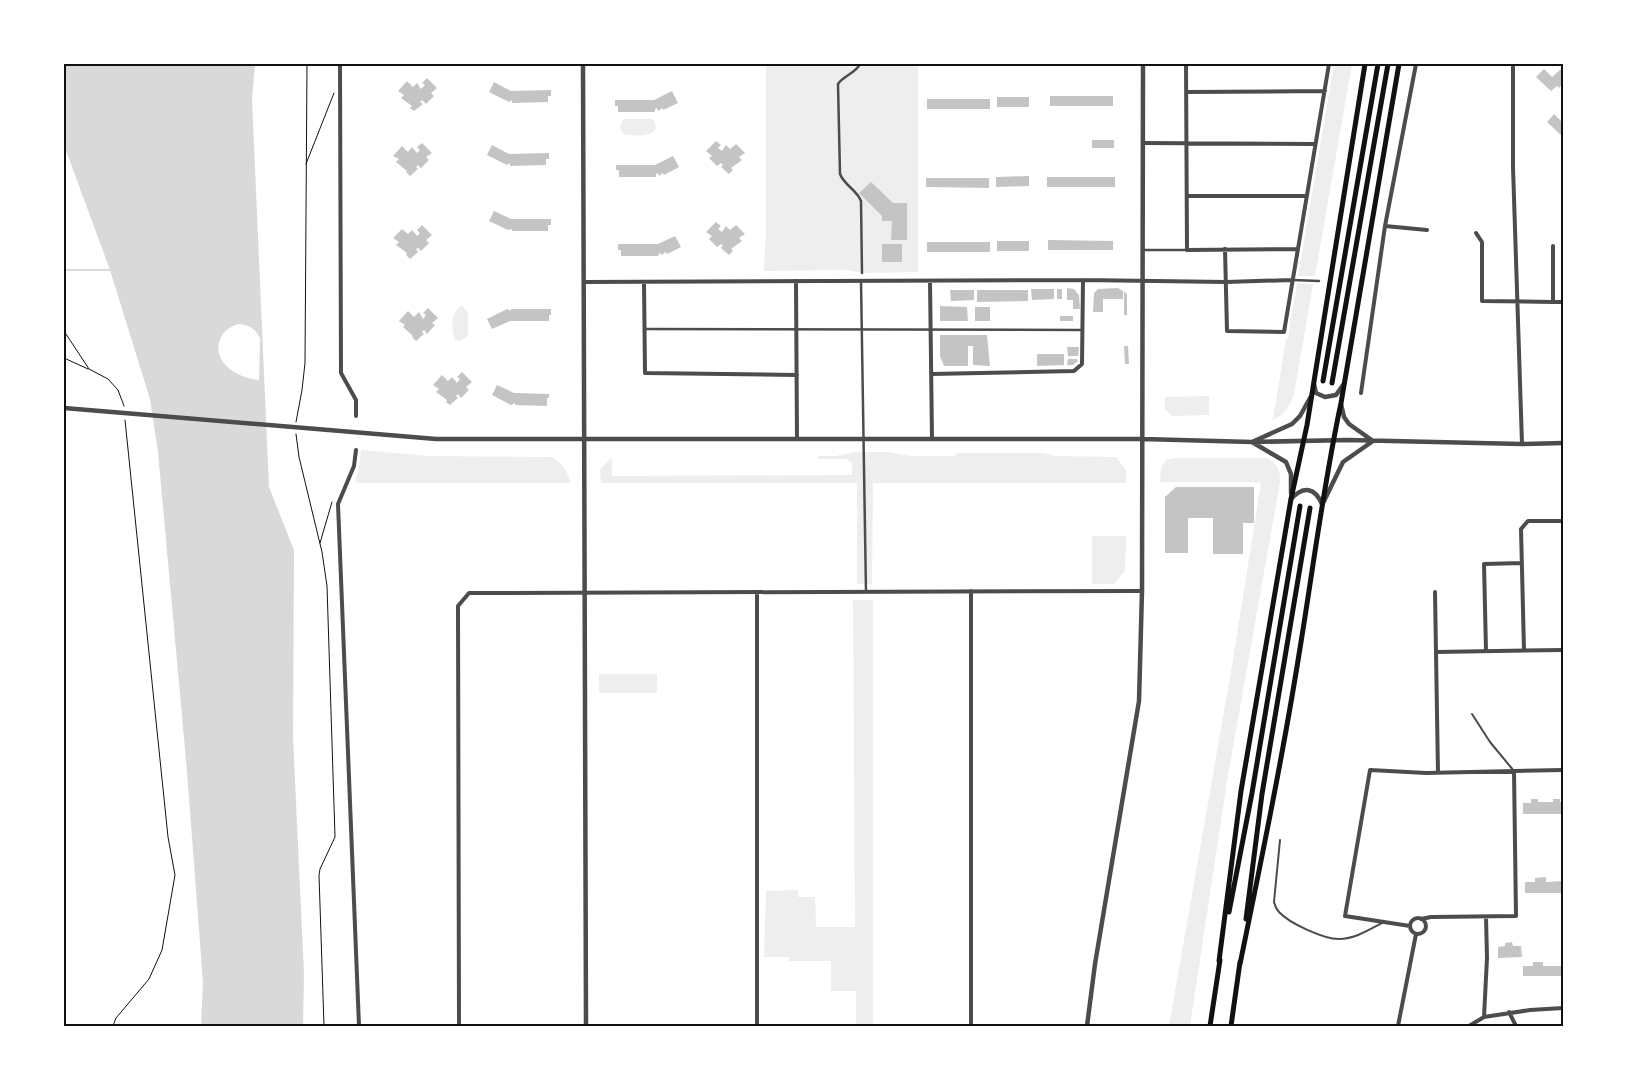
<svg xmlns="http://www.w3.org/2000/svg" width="1627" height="1090" font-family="'PT Sans',sans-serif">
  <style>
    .green { fill: #eee }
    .water { fill: #d9d9d9; fill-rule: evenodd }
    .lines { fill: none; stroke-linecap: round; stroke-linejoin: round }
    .stream { stroke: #d9d9d9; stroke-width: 2 }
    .building { fill: #c4c4c4 }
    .path { stroke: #111; stroke-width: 1 }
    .service { stroke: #4c4c4c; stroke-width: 2 }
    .pedestrian { stroke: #4c4c4c; stroke-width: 2.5 }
    .minor { stroke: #4c4c4c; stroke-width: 4 }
    .tertiary { stroke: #4c4c4c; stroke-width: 4.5 }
    .secondary { stroke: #111; stroke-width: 5 }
    .neatline { fill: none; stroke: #111; stroke-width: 2 }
  </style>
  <rect width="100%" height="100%" fill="#fff"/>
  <!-- green -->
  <path class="green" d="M766 64H918V272L862 273 847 270 764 271 766 230Z
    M1334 64H1352L1315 276H1298Z
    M623 119H652L655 122 656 129C650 138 636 135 626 135L623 134 620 128Z
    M1297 283 1313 284 1294 394C1290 407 1285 414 1273 420L1286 339 1288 338Z
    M462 305 468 313V336L459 341 455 340C451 328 450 314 462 305Z
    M1209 396V415L1172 416 1165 409V397Z
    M361 450 429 456 552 457C563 464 567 471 571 483H359L355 481 359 468Z
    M853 452H888L910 456H953L958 453H1044L1055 456 1116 457 1126 470V483H873L872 584H857V483H601L600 469 612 457V476L852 475V463L847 459H818V456H836Z
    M1175 458H1266C1278 463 1280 470 1280 482L1227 781 1190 1026H1169L1232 666 1261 483 1252 482H1160L1161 468 1166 460Z
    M1092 536H1126L1125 571 1114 584H1092Z
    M853 600H873V1026H856V991H831V961H789V957H764L766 891 798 890V897H815L816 927H855Z
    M599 674H657V693H599Z"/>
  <!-- water -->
  <path class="water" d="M64 64H255L252 100 269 487 294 550 293 737 304 974 303 1026H201L203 983 187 771 158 452 150 399 110 270 64 145ZM238 324C249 325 255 328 260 338L259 380C249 379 239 376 230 369 212 356 215 331 238 324Z"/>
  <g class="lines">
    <!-- stream -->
    <path class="stream" d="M64 270H110"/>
  </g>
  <!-- building -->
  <path class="building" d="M1544 69 1552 77 1561 69 1563 71V83L1559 88 1557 86 1551 91 1536 77Z
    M427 78 437 88 431 93 434 96 426 104 422 100 420 102 423 104 414 111 410 108 412 106 401 98 404 95 398 91 407 81 413 87 417 83 421 89 425 85 422 83Z
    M494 82 511 91 551 90V96H548V102L512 103V100L509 102 489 92Z
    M672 91 678 103 663 110V108L658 111 657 108 655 109V112H618V106H615V100H654Z
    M1050 96H1113V106H1050Z
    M997 97H1029V107H997Z
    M927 99H990V109H927Z
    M1554 114 1562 122 1563 121V135L1562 136 1547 122Z
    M1092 140H1114V148H1092Z
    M716 141 721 145 718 148 722 151 726 145 730 149 736 144 745 153 739 157 742 160 731 168 733 170 729 174 721 167 723 165 721 163 717 166 709 158 712 156 706 151Z
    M422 143 432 153 426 157 429 160 421 168 418 165 416 167 418 169 410 176 406 172 407 171 396 162 399 159 393 156 402 146 408 152 412 147 417 153 420 150 417 147Z
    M492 145 509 154 549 153V159H546V165L510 166V163L507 165 487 155Z
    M673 156 679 167 664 175 663 173 659 176 658 173 656 174V177H619V170H616V165H655Z
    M1029 176V186L996 187V177Z
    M1047 177H1115V187H1047Z
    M926 178H989V188L926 187Z
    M871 182 893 203H907V240H891L892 221H882V216L859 193Z
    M494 211 511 219H551V225H548V231H512V229L508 230 489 221Z
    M716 222 721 226 718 229 722 232 726 226 730 230 736 225 745 234 739 238 742 241 731 249 733 251 729 255 721 248 723 245 721 244 717 247 709 239 712 236 706 232Z
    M422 225 432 235 426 240 429 243 421 251 418 248 416 249 418 252 410 259 406 255 407 253 396 245 399 242 393 238 402 229 408 234 412 230 417 236 420 233 417 230Z
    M675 236 681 247 667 254 666 252 661 255 660 252 658 256H621V250H618V244H658Z
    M1048 240 1113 241V250H1048Z
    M997 241H1029V251H997Z
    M927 242H990V252H927Z
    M882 244H902V262H882Z
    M1067 288 1074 289 1079 295 1080 309H1073V300H1067Z
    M1118 288 1123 291V299H1103V312H1093L1094 293 1098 289Z
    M1031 289H1054V299L1032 300Z
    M1057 289H1062V299H1057Z
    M950 290H974V300L951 301Z
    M977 290H1028V301L977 302Z
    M1124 291 1127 294V315H1124Z
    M940 306 967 307 968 321H940Z
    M975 307H990V321H975Z
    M428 308 438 318 432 323 435 325 427 334 424 330 422 332 424 334 416 341 412 337 413 336 403 327 405 325 399 321 408 311 414 317 419 312 423 319 426 315 423 313Z
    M507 309 511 311V309H551V315H549V321H510L492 329 487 319Z
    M1060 316H1073V321H1060Z
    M940 335H987L990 366 973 365V346H968V366H944L940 356Z
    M1124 346H1128L1129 364H1125Z
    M1067 347H1079L1078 356H1068Z
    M1037 354H1064V365L1037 366Z
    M1068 359H1077L1078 361 1073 365H1067Z
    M462 372 472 382 466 387 469 390 461 398 458 394 456 396 458 398 450 405 446 402 447 400 436 392 439 389 433 385 442 375 448 381 452 377 457 383 460 379 457 377Z
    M497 385 514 393 549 394V398H547V406L515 405V403L511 405 492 395Z
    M1176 487H1254V523H1243V554H1213V518H1188V553H1165V497Z
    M1531 799H1538V802H1553V799H1560V802H1563V814H1523V803H1531Z
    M1546 877V882L1563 881V893H1525V882H1535V878Z
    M1512 942 1513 946H1521L1522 957 1498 958V947L1505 946V943Z
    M1533 962H1543V966H1563V976H1523V966H1533Z"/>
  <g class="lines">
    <!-- path -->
    <path class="path" d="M306 164 334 93
      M64 331 89 369 108 379 118 390 124 406
      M64 358 88 369
      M296 422 302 390 305 363 307 64
      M296 434 299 457 322 552 327 586 335 837 320 869 319 875 324 1026
      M320 543 332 502
      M113 1026 116 1018 149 979 162 950 175 875 168 837 125 420"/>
    <!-- service -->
    <path class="service" d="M1472 714 1490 742 1514 771
      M1280 840 1274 902C1275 905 1276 909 1279 912 1289 923 1323 939 1339 939 1354 939 1369 930 1382 923"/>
    <!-- pedestrian -->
    <path class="pedestrian" d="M860 64C856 73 843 76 838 84L840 174C844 185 857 190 861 201L862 273
      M1143 250H1187
      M1293 280 1319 281
      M861 281 866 592
      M645 329 1082 330"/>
    <!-- minor -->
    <path class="minor" d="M340 64 341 373 356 400V416
      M1186 64 1187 250 1298 249
      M1513 64V167L1522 444
      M1186 92 1325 91
      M1143 143 1315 144
      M1187 196H1306
      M1385 226 1427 230
      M1476 233 1482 242V301L1553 302V246
      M1225 249 1227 331 1284 332 1329 64
      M796 281 797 439
      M930 281 932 439
      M584 282 1083 280 1226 282 1292 280
      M644 282 645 373 797 375
      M1553 302H1563
      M931 374 1074 371 1082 364 1083 280
      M1361 393 1385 226 1416 64
      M356 450 354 466 338 504 359 1026
      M971 591V1026
      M1435 592 1438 773
      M757 593V1026
      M1524 650 1521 529 1528 521H1563
      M1486 651 1484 564 1522 563
      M1436 652 1563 650
      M1410 926a8 8 0 1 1 16 0a8 8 0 1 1-16 0Z
      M1421 919 1431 917 1516 916 1514 771
      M1410 926 1345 916 1370 770 1426 773 1563 770
      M1509 1012 1516 1026
      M1484 1017 1487 958 1486 917
      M459 1026 458 606 469 593 1142 591
      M1398 1026 1416 934
      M1469 1026 1484 1017 1530 1010 1563 1008"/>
    <!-- tertiary -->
    <path class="tertiary" d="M583 64 586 1026
      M1314 384 1316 393 1325 397 1336 395 1343 385
      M64 408 436 439H1143L1252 442 1348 440 1522 444 1563 443
      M1291 493V474L1286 462 1252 442 1292 424 1300 416 1310 398
      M1291 499C1304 485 1315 488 1322 504
      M1324 501 1343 462 1373 441 1349 424 1344 417 1341 404
      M1087 1026 1095 964 1139 701 1142 591 1143 64"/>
    <!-- secondary -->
    <path class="secondary" d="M1323 381 1378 64
      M1332 383 1388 64
      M1229 912 1252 793 1300 506
      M1246 919 1262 794 1310 508
      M1219 961 1241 791 1291 499 1307 425 1365 64
      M1240 964C1262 857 1284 750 1301 642 1314 562 1324 482 1341 403L1399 64
      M1210 1026 1220 960
      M1231 1026 1240 962"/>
  </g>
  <!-- border -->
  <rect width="1627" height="1090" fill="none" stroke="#ffffff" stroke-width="130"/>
  <rect x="65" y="65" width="1497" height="960" class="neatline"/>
</svg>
